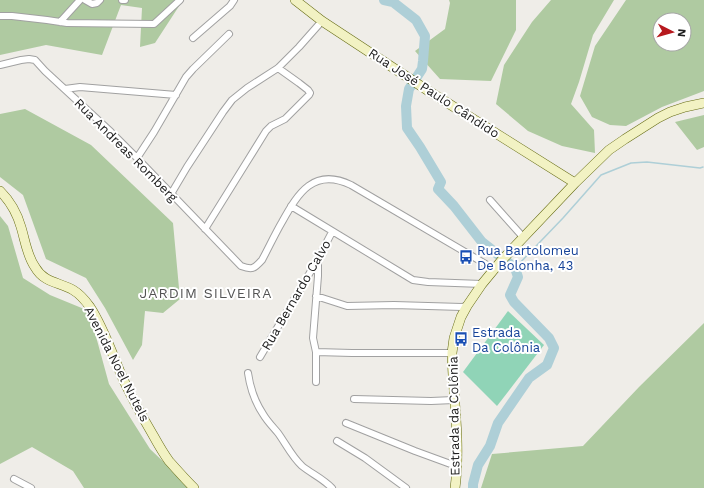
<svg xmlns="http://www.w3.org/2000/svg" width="704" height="488" font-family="'Work Sans',sans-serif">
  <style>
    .forest { fill: #afcaa1; fill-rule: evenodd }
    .pitch { fill: #90d4b7 }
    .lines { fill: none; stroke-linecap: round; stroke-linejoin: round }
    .stream { stroke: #aecfd7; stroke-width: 1.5 }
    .river { stroke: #aecfd7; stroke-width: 10 }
    .street-casing { stroke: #a1a1a1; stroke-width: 8 }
    .secondary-casing { stroke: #656b13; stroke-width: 10 }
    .street { stroke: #fff; stroke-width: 6 }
    .secondary { stroke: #f2f2c3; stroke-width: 9 }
    .labels { text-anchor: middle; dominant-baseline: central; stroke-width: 4; stroke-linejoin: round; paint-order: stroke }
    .street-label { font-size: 13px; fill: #202020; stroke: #fff }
    .transit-label { font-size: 13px; fill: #164399; stroke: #fff; text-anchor: start }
    .neighbourhood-label { font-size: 14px; letter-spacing: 1px; fill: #535353; stroke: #fff }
  </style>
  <rect width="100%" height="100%" fill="#efede8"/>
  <!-- forest -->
  <path class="forest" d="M0 0H183L155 43 140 47 142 8 121 5 102 55 46 45 0 55Z
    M449 0H516V30L491 81 440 79 415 51 445 29 450 3Z
    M551 0H614L593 35 579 82 571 104 594 130 595 153 562 146 528 131 496 104 504 65 532 22Z
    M626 0H704V91L662 107 626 126 610 125 592 117 580 96 595 46ZM660 20H684V44H660Z
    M25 109 91 145 173 223 180 299 163 313 145 311 142 345 133 360 105 308 86 278 46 259 23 195 0 177V114Z
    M704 115V147L697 150 675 122Z
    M0 216 8 226 23 278 50 295 89 311 109 384 150 449 191 488H84L73 471 32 447 0 464Z
    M704 323V488H481L492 454 583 446 639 387Z"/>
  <!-- pitch -->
  <path class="pitch" d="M508 311 544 345 497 406 463 372Z"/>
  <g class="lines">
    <!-- stream -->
    <path class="stream" d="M515 268 563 218 601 175 631 163 647 162 700 168 703 167"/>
    <!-- river -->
    <path class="river" d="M384 0 393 2 416 20 425 36 423 61 422 69 409 89 406 106 407 128 420 147 441 182 438 189 454 206 482 242 515 268 518 277 510 295 514 302 549 338 554 348 547 365 529 378 498 423 490 446 478 465 473 484V488"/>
    <defs>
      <path id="street" d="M85 0 92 4 97 3 100 0
        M122 0H125
        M0 16H12L47 20 67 23 154 24 180 0
        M60 22 80 0
        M193 38 230 6 234 0
        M0 65 21 60 29 59 35 60 45 71 111 132 137 158 241 266C252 270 254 269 262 260 269 247 275 234 282 222 298 193 314 167 351 185L494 269
        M65 89 80 87 176 95
        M137 158 154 132 186 77 193 69 229 34
        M171 194 187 167 223 112 232 100 247 88 278 68 299 47 322 21
        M490 200 523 237
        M291 206 413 280 428 282 482 284
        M205 229 248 160 266 131 271 126 285 119 309 95 310 93 308 90 299 83 278 68
        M316 296 347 306 394 305 462 307 467 306
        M316 352 352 353H452
        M260 357 318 259 332 232
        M248 373C250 387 255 402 263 414 267 421 273 427 278 433 286 444 292 457 302 466 312 474 322 478 332 488
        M316 382V352L313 338 318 276V260
        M354 399 431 401 454 400
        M346 423 415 451 456 466
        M337 441 365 458 406 488
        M14 479 31 488"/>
      <path id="secondary" d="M295 0 322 21 427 90 575 183
        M0 191C10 201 17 213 21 227 25 240 27 256 35 267 44 283 59 282 73 290 80 294 85 300 90 307 105 330 113 357 124 381 133 400 143 418 153 435 158 444 163 453 169 461 177 470 185 479 194 488
        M455 488C461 443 453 398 452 353L454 338 461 317 467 306 482 284 501 261 575 183 609 150 625 139 658 118 670 112 685 107 704 103"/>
    </defs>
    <!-- street casing -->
    <use href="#street" class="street-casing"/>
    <!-- secondary casing -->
    <use href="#secondary" class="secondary-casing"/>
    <!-- street -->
    <use href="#street" class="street"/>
    <!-- secondary -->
    <use href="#secondary" class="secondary"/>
  </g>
  <!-- icons -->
  <defs>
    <symbol id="bus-bare" viewBox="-9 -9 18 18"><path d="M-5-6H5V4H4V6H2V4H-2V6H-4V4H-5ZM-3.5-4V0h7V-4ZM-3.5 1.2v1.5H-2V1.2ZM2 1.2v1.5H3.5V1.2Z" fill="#1a4fb4" stroke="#fff" stroke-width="2.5" paint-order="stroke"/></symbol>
  </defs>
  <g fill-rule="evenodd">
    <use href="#bus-bare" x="456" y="247" width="20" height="20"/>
    <use href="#bus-bare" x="451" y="329" width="20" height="20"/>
  </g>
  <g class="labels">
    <!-- street labels -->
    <g class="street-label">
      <text transform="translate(434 93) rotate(33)">Rua José Paulo Cândido</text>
      <text transform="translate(126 150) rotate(45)">Rua Andreas Romberg</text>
      <text transform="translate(296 295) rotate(-60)">Rua Bernardo Calvo</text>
      <text transform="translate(117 364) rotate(63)">Avenida Noel Nutels</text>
      <text transform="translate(454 416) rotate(-91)">Estrada da Colônia</text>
    </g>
    <!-- transit labels -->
    <g class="transit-label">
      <text x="477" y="250">Rua Bartolomeu<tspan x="477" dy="15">De Bolonha, 43</tspan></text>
      <text x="472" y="332">Estrada<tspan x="472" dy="15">Da Colônia</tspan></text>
    </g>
    <!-- neighbourhood labels -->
    <g class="neighbourhood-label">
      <text x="206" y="293">JARDIM SILVEIRA</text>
    </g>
  </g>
  <!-- north arrow -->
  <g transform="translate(672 32) rotate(96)"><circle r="19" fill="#ffffff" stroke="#a6a6a6"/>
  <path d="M0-3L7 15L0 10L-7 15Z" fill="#b7191e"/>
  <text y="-6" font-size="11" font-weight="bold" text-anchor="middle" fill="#202020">N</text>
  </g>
</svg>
